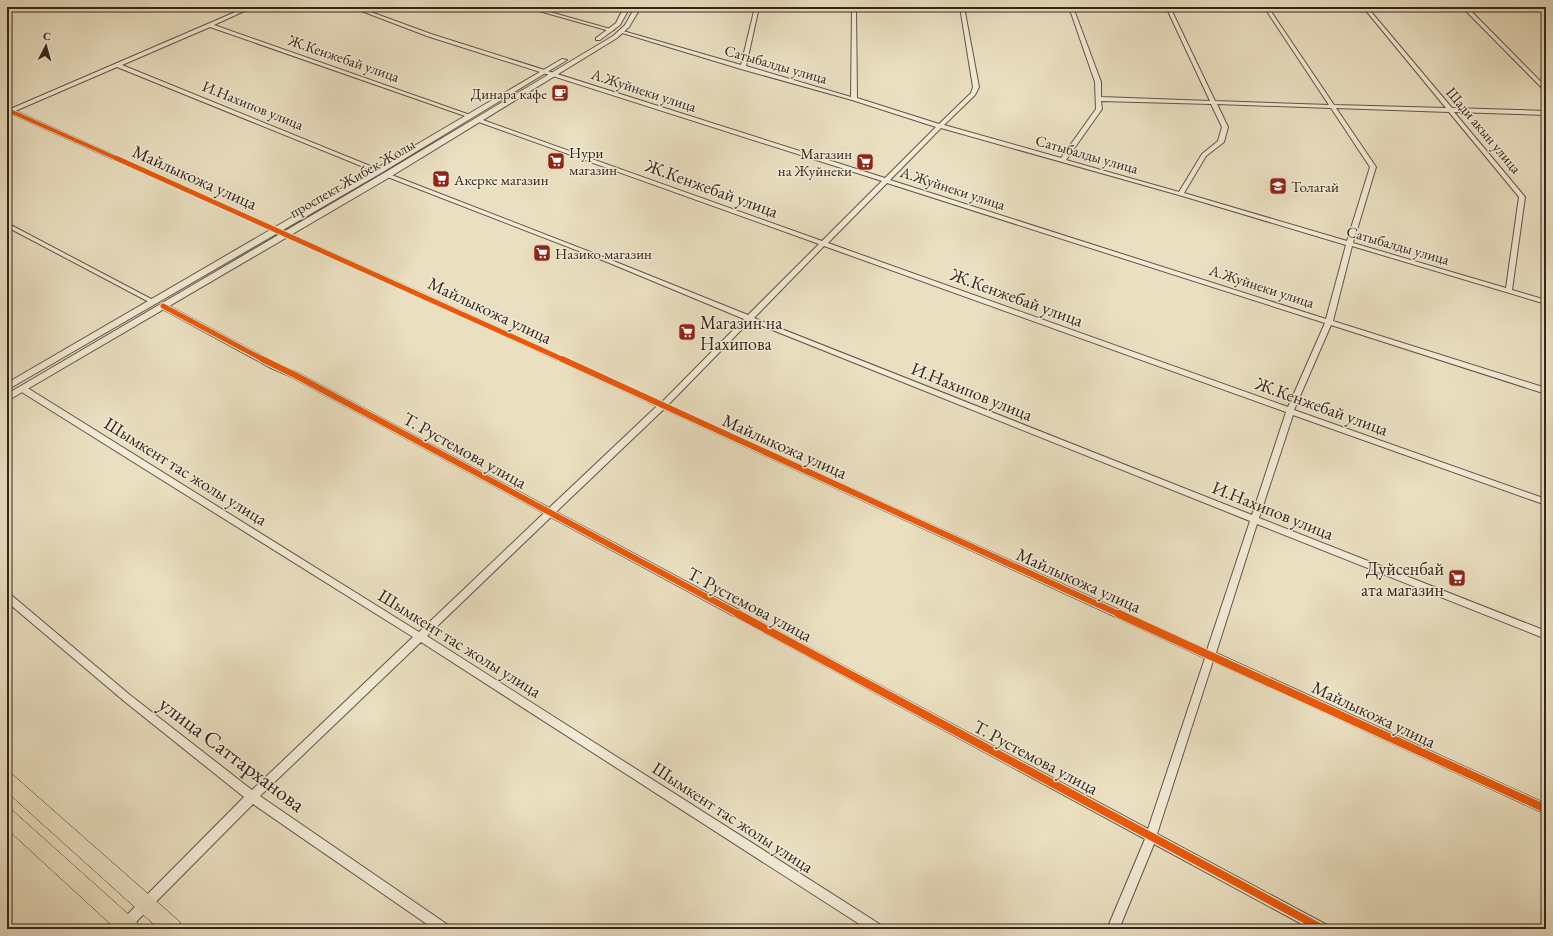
<svg xmlns="http://www.w3.org/2000/svg" width="1553" height="936" font-family="'EB Garamond',serif">
  <style>
    .lines { fill: none; stroke-linecap: round; stroke-linejoin: round }
    .minor-casing { stroke: #625444; stroke-width: 2 }
    .tertiary-casing { stroke: #625444; stroke-width: 2 }
    .primary-casing { stroke: #34251b; stroke-width: 1 }
    .minor { fill: #f1ead6; fill-rule: evenodd }
    .tertiary { fill: #f1ead6; fill-rule: evenodd }
    .primary { fill: #eadfc0; fill-rule: evenodd }
    .cycleway-far3-casing { stroke: #f1ead6; stroke-width: 5.5 }
    .cycleway-far2-casing { stroke: #f1ead6; stroke-width: 7 }
    .cycleway-far1-casing { stroke: #f1ead6; stroke-width: 8 }
    .cycleway-casing { stroke: #f1ead6; stroke-width: 10 }
    .cycleway-far3 { stroke: #e8590c; stroke-width: 4 }
    .cycleway-far2 { stroke: #e8590c; stroke-width: 5 }
    .cycleway-far1 { stroke: #e8590c; stroke-width: 6 }
    .cycleway { stroke: #e8590c; stroke-width: 8 }
    .labels { text-anchor: middle; dominant-baseline: central; stroke-width: 3; stroke-linejoin: round; paint-order: stroke }
    .far-street-label { font-size: 15px; fill: #34251b; stroke: #f1ead6 }
    .far-poi-label { font-size: 15px; fill: #34251b; stroke: #f1ead6; text-anchor: start }
    .street-label { font-size: 18px; fill: #34251b; stroke: #f1ead6 }
    .poi-label { font-size: 18px; fill: #34251b; stroke: #f1ead6; text-anchor: start }
    .near-street-label { font-size: 22px; fill: #34251b; stroke: #f1ead6 }
  </style>
  <rect width="100%" height="100%" fill="#eadfc0"/>
  <filter id="stains"><feTurbulence type="fractalNoise" baseFrequency=".005" numOctaves="4"/><feColorMatrix values="0 0 0 0 .2 0 0 0 0 .09 0 0 0 0 .02 0 0 0 .5 -.17"/></filter>
  <radialGradient id="worn" r=".72"><stop offset=".6" stop-color="#630" stop-opacity="0"/><stop offset="1" stop-color="#630" stop-opacity=".3"/></radialGradient>
  <g class="lines">
    <defs>
      <path id="minor" d="M247 7H253L214 25 473 116 468 117 210 27 122 65 380 170V172H376L117 67 15 111 397 282 662 402 744 319 607 262 385 176V174H389L611 260 748 315 819 244 476 121V119H480L822 241 882 181 427 36 351 7H357L431 34 885 178 936 127 852 100 741 69 619 32 623 31 741 65 755 7H759L746 66 851 97 852 7H856L857 98 939 124 971 93 973 87 960 7H964L979 87 975 95 944 125 1061 158 1096 109 1095 82 1069 7H1073L1101 82V97L1210 101 1166 7H1170L1215 101 1329 105 1264 7H1268L1334 105 1446 108 1363 7H1367L1452 108 1546 111V115L1454 112 1525 197 1512 290 1546 300V304L1352 246 1333 321 1546 388V394L1331 325 1294 410 1546 499V505L1293 415 1259 518 1546 631V639L1257 524 1216 653 1546 804V814L1213 661 1157 834 1327 925 1329 929H1311L1154 844 1119 929H1107L1145 839 551 517 427 636 881 925 883 929H867L421 642 260 796 448 925 450 929H434L253 804 130 928H122L120 924 122 920 244 797 124 701 7 602V593L10 594 130 695 252 790 413 637 20 391 19 389 20 387H26L419 632 544 513 292 377 271 368 161 308V304H165L277 364 298 373 549 508 657 406 393 284 10 113H7L8 110ZM1101 101 1211 104 1222 127 1218 141 1202 154 1179 192 1066 160 1102 109ZM1217 104 1331 108 1370 167 1347 241 1184 193 1206 156 1224 142 1228 127ZM1336 108 1449 112 1519 197 1506 288 1353 243 1376 167ZM941 128 1179 195 1346 245 1326 319 890 180ZM887 183 1325 323 1288 407 828 243ZM824 246 1286 412 1252 515 754 318ZM750 321 1250 521 1207 650 668 405ZM664 409 1205 658 1148 829 556 512Z
        M525 7H532L614 30 610 31Z
        M1462 7H1467L1546 87V92Z
        M7 223 155 301 156 302 153 304 151 303 7 227Z"/>
      <path id="tertiary" d="M624 7H630L620 25 600 40H596V38L616 23Z
        M635 7H641L629 27 617 38 390 177 7 401V394L384 173 613 36 625 25Z
        M562 59 567 60 381 173 7 390V383L375 169Z"/>
      <path id="primary" d="M7 773 13 775 180 922 182 929H159L7 792Z
        M7 808 13 811 137 922 139 929H116L7 829Z"/>
    </defs>
    <!-- minor casing -->
    <use href="#minor" class="minor-casing"/>
    <!-- tertiary casing -->
    <use href="#tertiary" class="tertiary-casing"/>
    <!-- primary casing -->
    <use href="#primary" class="primary-casing"/>
    <!-- minor -->
    <use href="#minor" class="minor"/>
    <!-- tertiary -->
    <use href="#tertiary" class="tertiary"/>
    <!-- primary -->
    <use href="#primary" class="primary"/>
    <defs>
      <path id="cycleway-far3" d="M10 111 118 159"/>
      <path id="cycleway-far2" d="M116 158 564 360
        M163 306 264 360"/>
      <path id="cycleway-far1" d="M262 359 295 375 740 615
        M562 359 1121 615"/>
      <path id="cycleway" d="M738 614 1323 929
        M1119 614 1546 809"/>
    </defs>
    <!-- cycleway-far3 casing -->
    <use href="#cycleway-far3" class="cycleway-far3-casing"/>
    <!-- cycleway-far2 casing -->
    <use href="#cycleway-far2" class="cycleway-far2-casing"/>
    <!-- cycleway-far1 casing -->
    <use href="#cycleway-far1" class="cycleway-far1-casing"/>
    <!-- cycleway casing -->
    <use href="#cycleway" class="cycleway-casing"/>
    <!-- cycleway-far3 -->
    <use href="#cycleway-far3" class="cycleway-far3"/>
    <!-- cycleway-far2 -->
    <use href="#cycleway-far2" class="cycleway-far2"/>
    <!-- cycleway-far1 -->
    <use href="#cycleway-far1" class="cycleway-far1"/>
    <!-- cycleway -->
    <use href="#cycleway" class="cycleway"/>
  </g>
  <!-- icons -->
  <defs>
    <symbol id="cafe-square" viewBox="-11 -11 22 22"><rect x="-9" y="-9" width="18" height="18" rx="4" fill="#8f2418" stroke="#f1ead6"/><path d="M-5.5-4.5H6V0H3Q3 3.5 0 3.5H-2.5Q-5.5 3.5-5.5 0ZM3-3.2v2h1.7v-2ZM-6 4.5H4V6H-6Z" fill="#fff"/></symbol>
    <symbol id="supermarket-square" viewBox="-11 -11 22 22"><rect x="-9" y="-9" width="18" height="18" rx="4" fill="#8f2418" stroke="#f1ead6"/><path d="M-6-5.5h2.5l.6 2H6L4.5 2H-2.5L-4.4-4H-6ZM-1.5 3.2a1.3 1.3 0 1 0 .1 0ZM3 3.2a1.3 1.3 0 1 0 .1 0Z" fill="#fff"/></symbol>
    <symbol id="school-square" viewBox="-11 -11 22 22"><rect x="-9" y="-9" width="18" height="18" rx="4" fill="#8f2418" stroke="#f1ead6"/><path d="M0-5L7-2L0 1L-7-2ZM-4 1L0 2.5L4 1V4Q0 6-4 4Z" fill="#fff"/></symbol>
  </defs>
  <g fill-rule="evenodd">
    <use href="#cafe-square" x="550" y="83" width="20" height="20"/>
    <use href="#supermarket-square" x="546" y="151" width="20" height="20"/>
    <use href="#supermarket-square" x="855" y="152" width="20" height="20"/>
    <use href="#supermarket-square" x="431" y="169" width="20" height="20"/>
    <use href="#school-square" x="1268" y="176" width="20" height="20"/>
    <use href="#supermarket-square" x="532" y="243" width="20" height="20"/>
    <use href="#supermarket-square" x="677" y="322" width="20" height="20"/>
    <use href="#supermarket-square" x="1447" y="568" width="20" height="20"/>
  </g>
  <g class="labels">
    <!-- far-street labels -->
    <g class="far-street-label">
      <text transform="translate(344 58) rotate(19)">Ж.Кенжебай улица</text>
      <text transform="translate(776 64) rotate(16)">Сатыбалды улица</text>
      <text transform="translate(644 90) rotate(18)">А.Жуйнеки улица</text>
      <text transform="translate(253 105) rotate(22)">И.Нахипов улица</text>
      <text transform="translate(1484 130) rotate(50)">Шади акын улица</text>
      <text transform="translate(1087 154) rotate(16)">Сатыбалды улица</text>
      <text transform="translate(352 178) rotate(-30)">проспект Жибек Жолы</text>
      <text transform="translate(953 188) rotate(18)">А.Жуйнеки улица</text>
      <text transform="translate(1398 245) rotate(16)">Сатыбалды улица</text>
      <text transform="translate(1262 286) rotate(18)">А.Жуйнеки улица</text>
    </g>
    <!-- far-poi labels -->
    <g class="far-poi-label">
      <text x="547" y="93" text-anchor="end">Динара кафе</text>
      <text x="569" y="152">Нури<tspan x="569" dy="17">магазин</tspan></text>
      <text x="852" y="153" text-anchor="end">Магазин<tspan x="852" dy="17">на Жуйнеки</tspan></text>
      <text x="454" y="179">Акерке магазин</text>
      <text x="1291" y="186">Толагай</text>
      <text x="555" y="253">Назико магазин</text>
    </g>
    <!-- street labels -->
    <g class="street-label">
      <text transform="translate(195 177) rotate(24)">Майлыкожа улица</text>
      <text transform="translate(712 188) rotate(20)">Ж.Кенжебай улица</text>
      <text transform="translate(1017 297) rotate(20)">Ж.Кенжебай улица</text>
      <text transform="translate(490 310) rotate(25)">Майлыкожа улица</text>
      <text transform="translate(972 391) rotate(22)">И.Нахипов улица</text>
      <text transform="translate(1322 406) rotate(20)">Ж.Кенжебай улица</text>
      <text transform="translate(785 446) rotate(24)">Майлыкожа улица</text>
      <text transform="translate(465 450) rotate(29)">Т. Рустемова улица</text>
      <text transform="translate(186 471) rotate(32)">Шымкент тас жолы улица</text>
      <text transform="translate(1273 510) rotate(22)">И.Нахипов улица</text>
      <text transform="translate(1079 580) rotate(24)">Майлыкожа улица</text>
      <text transform="translate(750 604) rotate(28)">Т. Рустемова улица</text>
      <text transform="translate(460 643) rotate(32)">Шымкент тас жолы улица</text>
      <text transform="translate(1374 714) rotate(25)">Майлыкожа улица</text>
      <text transform="translate(1036 757) rotate(28)">Т. Рустемова улица</text>
      <text transform="translate(733 817) rotate(33)">Шымкент тас жолы улица</text>
    </g>
    <!-- poi labels -->
    <g class="poi-label">
      <text x="700" y="322">Магазин на<tspan x="700" dy="21">Нахипова</tspan></text>
      <text x="1444" y="568" text-anchor="end">Дуйсенбай<tspan x="1444" dy="21">ата магазин</tspan></text>
    </g>
    <!-- near-street labels -->
    <g class="near-street-label">
      <text transform="translate(232 754) rotate(37)">улица Саттарханова</text>
    </g>
  </g>
  <!-- margin -->
  <rect width="1553" height="936" fill="none" stroke="#eadfc0" stroke-width="24"/>
  <rect x="8" y="8" width="1537" height="920" fill="none" stroke="#34251b" stroke-width="2"/>
  <rect x="12" y="12" width="1529" height="912" fill="none" stroke="#34251b"/>
  <!-- north arrow -->
  <g transform="translate(46 46) rotate(6)" stroke="#f1ead6" stroke-width="3" paint-order="stroke">
  <path d="M0-3L7 15L0 10L-7 15Z" fill="#34251b"/>
  <text y="-6" font-size="11" font-weight="bold" text-anchor="middle" fill="#34251b">С</text>
  </g>
  <rect width="100%" height="100%" filter="url(#stains)"/>
  <rect width="100%" height="100%" fill="url(#worn)"/>
</svg>
